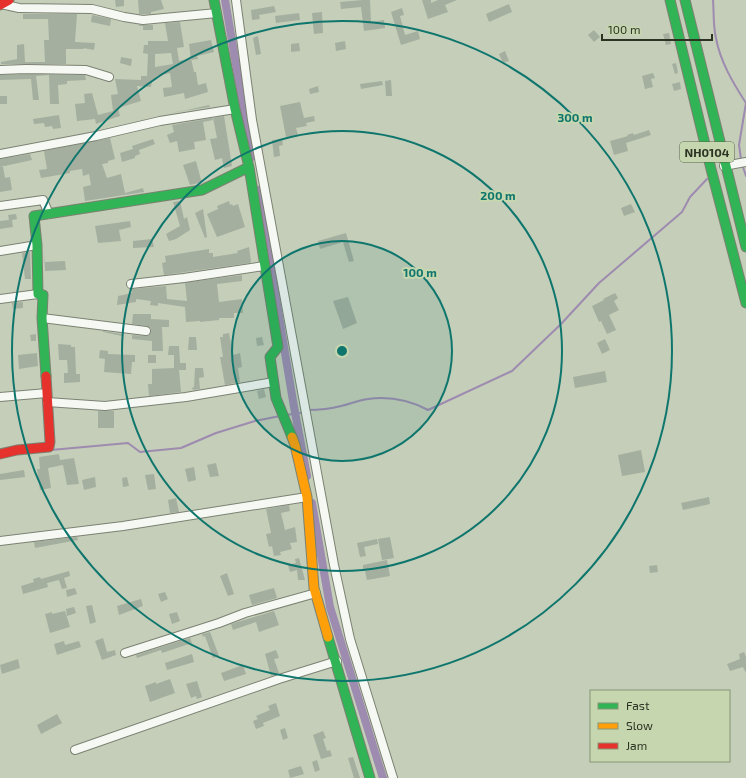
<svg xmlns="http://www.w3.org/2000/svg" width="746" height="778" font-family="'Exo 2',sans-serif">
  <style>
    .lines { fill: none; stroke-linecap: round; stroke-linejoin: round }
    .stream { stroke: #9e8bb0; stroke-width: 2 }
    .canal { stroke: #9e8bb0; stroke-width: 8 }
    .building { fill: #a4af9f; fill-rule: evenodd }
    .street-casing { stroke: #7b8272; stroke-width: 10 }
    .fast-casing { stroke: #7b8272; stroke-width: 11 }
    .slow-casing { stroke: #7b8272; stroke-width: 11 }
    .jam-casing { stroke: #7b8272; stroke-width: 11 }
    .street { stroke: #f6f8f4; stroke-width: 8 }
    .fast { stroke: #30b455; stroke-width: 9 }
    .slow { stroke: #ff9f0a; stroke-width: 9 }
    .jam { stroke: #e5322d; stroke-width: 9 }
    .ring { fill: none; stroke: #0f766e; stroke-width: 2 }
    .labels { text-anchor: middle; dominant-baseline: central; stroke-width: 4; stroke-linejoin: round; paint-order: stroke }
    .shield { fill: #c6d7af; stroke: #5a644d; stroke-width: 1 }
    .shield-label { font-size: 12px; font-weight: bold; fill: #2c3323 }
    .centre { fill: #0f766e; stroke: #c6d7af; stroke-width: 2 }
    .ring-label { font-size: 12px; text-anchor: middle; font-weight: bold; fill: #0f766e; stroke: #c6d7af; stroke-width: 4; stroke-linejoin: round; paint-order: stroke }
  </style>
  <rect width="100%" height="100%" fill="#c5ceb8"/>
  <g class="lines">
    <!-- stream -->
    <path class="stream" d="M713 0C714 12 713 26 716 38 720 61 733 83 746 103L739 145 741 159
      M743 167 746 176
      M307 410C318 410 330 409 341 406 350 404 359 400 368 399 390 396 409 400 428 410L512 371 561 324 599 283 682 212 690 197 707 179
      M286 415 300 413 303 411
      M51 450 128 443 140 452 181 448 216 433 255 421 280 416"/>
    <!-- canal -->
    <path class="canal" d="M225 0 252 157
      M258 190 294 407 307 476
      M312 503 330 607 383 778"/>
  </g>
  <!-- building -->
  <path class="building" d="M115 0H124V6L116 7Z
    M138 0H161L164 9 151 12V14H139Z
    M363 0H370L371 22 384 20 385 28 364 31 361 7 341 9 340 2Z
    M422 0H431V3L438 0H457L445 5 448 12 428 19Z
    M509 4 512 12 489 22 486 14Z
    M274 6 276 12 259 15 260 19 252 20 251 10Z
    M402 8 404 15 400 16 405 35 418 31 420 39 401 45 391 12Z
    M322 12 323 33 314 34 312 13Z
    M299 13 300 20 276 23 275 16Z
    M23 14H77L75 42 95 43 94 50 83 48 84 49H66V64H1V62L17 59V45L24 44 25 62H45L44 40H49L48 19H23Z
    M92 15 111 19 110 26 91 22Z
    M180 22 184 47 177 48 179 61 191 58 194 72H196L198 85 206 83 208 92 185 99 184 93 164 97 163 88 172 87 170 73 157 76 156 80H152L151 87 137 86 141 101 118 108 120 116 96 124 95 119 77 121 75 104 85 103 84 94 92 93 98 115 113 111 111 95 118 94 115 79 141 80V76H147L148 54 143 53 144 45H148V41H168L165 23ZM171 53 173 64 155 67V54Z
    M139 25H153V30H143V26H139Z
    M594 30 600 37 594 42 588 35Z
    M669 33 671 44 666 45 663 34Z
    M258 36 261 54 256 55 253 38Z
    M211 40 214 52 197 56 198 59 191 60 189 44Z
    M345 41 346 49 336 51 335 43Z
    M299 43 300 51 291 52V44Z
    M505 51 509 61 503 63 499 54Z
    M121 57 132 59 131 66 120 63Z
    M676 63 678 73 675 74 672 64Z
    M653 73 655 78 651 79 653 87 645 89 642 76Z
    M26 74 85 75 86 80 67 81V84L58 85 59 104H50L49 75 36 76 39 100H33L31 79 0 80V75Z
    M391 80 392 96H386L385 81Z
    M382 81 383 85 361 89 360 84Z
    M680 82 681 89 674 91 672 84Z
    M318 86 319 92 310 94 309 89Z
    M0 96H7V104H0Z
    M300 102 304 118 314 116 315 121 306 123 307 126 296 128 298 135 286 137 280 106Z
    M209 105 210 107 170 113 187 110Z
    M59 115 61 128 53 129 52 126 45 127 44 123 34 124 33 119Z
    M224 116 232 166 224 168 222 158 215 160 210 139 217 138 213 118Z
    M212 118 213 120 203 122 206 140 194 142 195 149 179 152 177 141 170 143 167 135 174 132 172 125Z
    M649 130 651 135 626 143 628 151 614 155 610 141 628 136 627 135 633 133 634 135Z
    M110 138 115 159 108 161V163L102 164 107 178 121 174 125 193 143 188 144 192 85 201 83 187 91 185 89 174 83 176 82 169 70 171V173L41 178 39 170 47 169 44 151Z
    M153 139 155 144 139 150 140 154 135 156V158L122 162 120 153 133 149 132 146Z
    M282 139 283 145 279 146 280 156 274 157 272 140Z
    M30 154 32 160 0 167V159Z
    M196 161 201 180H202L203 182 190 185 183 165Z
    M0 167H3L5 178 10 177 12 190 0 192Z
    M180 201 184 219 187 217 190 230 176 239 169 241 166 234 180 226 173 202Z
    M229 201 230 205 232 204 233 206 238 204 245 227 217 237 207 214 218 209 217 206Z
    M631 204 635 212 624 216 621 208Z
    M203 209 207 237 205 238 195 213Z
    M16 214 17 219 12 220 13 227 0 229V221L9 220 8 215Z
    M130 221 131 227 119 230 121 241 98 243 95 226Z
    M346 233 354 261 349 262 343 242 320 249 318 241Z
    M152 239 154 247 133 248V241Z
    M249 247 251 261 250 263 164 275 162 263 166 262 165 256 209 249V253H213V257L238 253 237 251Z
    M44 251 45 262 65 261 66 270 45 271Z
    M30 252 31 279H25L22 253Z
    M242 275V281L217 284 219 302 242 299 243 313H234V318H219V320L200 322V321L186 322 185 307 158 303V306L150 305 151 301 136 299V302L117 305 118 296 132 293 131 289 166 286 167 299 187 301 185 283 167 285Z
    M615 293 618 298 614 301 619 310 609 315 616 330 607 334 601 321 599 322 592 306 604 300 603 299Z
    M348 297 357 323 343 329 333 301Z
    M23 302V308L13 309 12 303Z
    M133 314H151V319L169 320V327H162L163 351H152V341L132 339V335L148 336 151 331V329L147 326 132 324Z
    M103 331 122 334V336L103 332Z
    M229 333 233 355 240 353 242 367 238 368 240 382 225 385 220 357H223L220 337H223V334Z
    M36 334V341H31L30 335Z
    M189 337H196L197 350H188Z
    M262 337 264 345 257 346 256 338Z
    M605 339 610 350 602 354 597 343Z
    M58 344 71 345V347H75L76 374H80V382L64 383V373H68L67 360H59Z
    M169 346H179L180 363H186V370H179L181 392 149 396 148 384H152V369L174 368V355H168Z
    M100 350 108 351V354L135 355V362H132L131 374 104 372 105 359 99 358Z
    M37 353 38 366 19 369 18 355Z
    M148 355H156V363H148Z
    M195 368H203L204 377 199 378 200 389 193 390 192 388 194 387Z
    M605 371 607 382 575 388 573 377Z
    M264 389 266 397 259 399 257 391Z
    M98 411H114V428H98Z
    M641 450 645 472 622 476 618 455Z
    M59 454 60 460 74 458 79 484 67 485 63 465 48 468 51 488 40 490 37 469H40L39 457Z
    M216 463 219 476 210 477 207 465Z
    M194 467 196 480 188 482 185 469Z
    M24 470 25 477 0 480V474Z
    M154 474 156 489 148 490 145 475Z
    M95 477 96 487 84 490 82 480Z
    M127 477 129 486 123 487 122 478Z
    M709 497 710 504 683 510 681 503Z
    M176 498 179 512 170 513 168 500Z
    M289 505 290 511 281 513 285 530 295 527 297 542 290 543 292 549 280 552 281 555 274 556 272 546 269 547 266 534 271 533 266 509Z
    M77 537 78 540 35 548 34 542Z
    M390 537 394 558 382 560 378 539Z
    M377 539 378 544 364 547 366 556 360 557 357 543Z
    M299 558 305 580H298L297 570 290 572 288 565 296 563 295 559Z
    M387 560 390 576 367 580 365 571H363V565Z
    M657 565 658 572 650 573 649 566Z
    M69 571 70 576 64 578 67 588 62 589 59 580 47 583 48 587 23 594 21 586 34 582 33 579 40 577 41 579Z
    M227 573 234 594 228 596 220 576Z
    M75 588 77 594 67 597 66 590Z
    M274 588 277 598 252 605 249 595Z
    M165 592 168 599 161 602 158 594Z
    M141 599 143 606 119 615 117 606Z
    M92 605 96 622 90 624 86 606Z
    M74 607 76 613 67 616 66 609Z
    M65 611 70 627 50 633 45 614 52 612V614Z
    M274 611 279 625 259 632 256 622 233 630 231 624Z
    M177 612 180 621 172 624 169 614Z
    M210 632 219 656 213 658 205 636 203 637 202 634Z
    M103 638 107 652 115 650 116 655 102 660 95 641Z
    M190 638 192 643 162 653 161 650 137 658 136 655Z
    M64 641 65 645 79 641 81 647 57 655 54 644Z
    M276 650 279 658 274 659 279 673 271 676 265 654Z
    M744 652 746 657V673L743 667 730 671 727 664 740 659 739 654Z
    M192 654 194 662 167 670 165 663Z
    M18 659 20 668 2 674 0 665Z
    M243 665 246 674 224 681 221 673Z
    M170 679 175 693 150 702 145 686 156 682V684Z
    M197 681 202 697 197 699 196 696 191 698 186 684Z
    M276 703 280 716 263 723 264 726 256 729 253 721 258 719 256 716 270 710 268 706Z
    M57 714 62 723 41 734 37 725Z
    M285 728 288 738 283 740 280 730Z
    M323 731 326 738 323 739 327 751 330 750 332 756 321 759 313 735Z
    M353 757 360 778H354L348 758Z
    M317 760 320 770 315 772 312 762Z
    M301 766 304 774 290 778 288 770Z"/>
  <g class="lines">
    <defs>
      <path id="street" d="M236 0 252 120 334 565 350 639 393 778
        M1 4 19 8 92 9 124 17 143 20 217 13
        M0 70 26 69 86 70 109 77
        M0 154 96 136 160 121 235 109
        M724 166 746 162
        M0 206 43 200 49 214
        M0 251 37 245
        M131 284 184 278 264 266
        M0 299 38 294
        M42 318 146 331
        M0 397 47 393
        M47 402 105 406 186 397 274 382
        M0 541 123 526 307 497
        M125 653 219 623 245 613 316 593
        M75 750 279 679 337 661"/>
      <path id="fast" d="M214 0 235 109 249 167 278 347 270 357 276 398 292 437
        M670 0 711 169 746 303
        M685 0 746 247
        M46 376 42 318 43 295 38 294 37 245 34 216 202 190 249 167
        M328 637 370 778"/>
      <path id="slow" d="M292 437 295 445 307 497 314 588 328 637"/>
      <path id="jam" d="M0 5 9 0
        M0 454 17 450 49 447 50 442 46 376"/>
    </defs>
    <!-- street casing -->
    <use href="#street" class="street-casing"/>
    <!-- fast casing -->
    <use href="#fast" class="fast-casing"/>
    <!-- slow casing -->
    <use href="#slow" class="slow-casing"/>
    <!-- jam casing -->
    <use href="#jam" class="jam-casing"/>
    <!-- street -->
    <use href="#street" class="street"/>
    <!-- fast -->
    <use href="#fast" class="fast"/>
    <!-- slow -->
    <use href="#slow" class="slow"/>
    <!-- jam -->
    <use href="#jam" class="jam"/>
  </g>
  <!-- distance rings -->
  <circle cx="342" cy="351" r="110" fill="#0f766e" fill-opacity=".12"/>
  <g class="ring">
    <circle cx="342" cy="351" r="110"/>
    <circle cx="342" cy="351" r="220"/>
    <circle cx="342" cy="351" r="330"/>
  </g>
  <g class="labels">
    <!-- shield labels -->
    <rect class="shield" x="680" y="142" width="54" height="20" rx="3"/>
    <g class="shield-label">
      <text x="707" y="152">NH0104</text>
    </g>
  </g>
  <circle cx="342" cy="351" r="6" class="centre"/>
  <g class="ring-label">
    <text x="575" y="122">300 m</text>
    <text x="498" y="200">200 m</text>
    <text x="420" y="277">100 m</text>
  </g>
  <!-- legend -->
  <rect x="590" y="690" width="140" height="72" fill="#c6d7af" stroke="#889577"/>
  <rect x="598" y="703" width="20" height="6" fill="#30b455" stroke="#889577"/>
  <text x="626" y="710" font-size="12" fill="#2c3323">Fast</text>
  <rect x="598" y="723" width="20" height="6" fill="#ff9f0a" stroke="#889577"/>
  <text x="626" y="730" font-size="12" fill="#2c3323">Slow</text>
  <rect x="598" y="743" width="20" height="6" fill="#e5322d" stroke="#889577"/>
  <text x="626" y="750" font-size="12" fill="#2c3323">Jam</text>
  <!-- scale -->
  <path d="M602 34v6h110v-6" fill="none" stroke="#2c3323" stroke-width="2"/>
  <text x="608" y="34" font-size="12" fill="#2c3323" stroke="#c6d7af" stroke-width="3" paint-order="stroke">100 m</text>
</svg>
